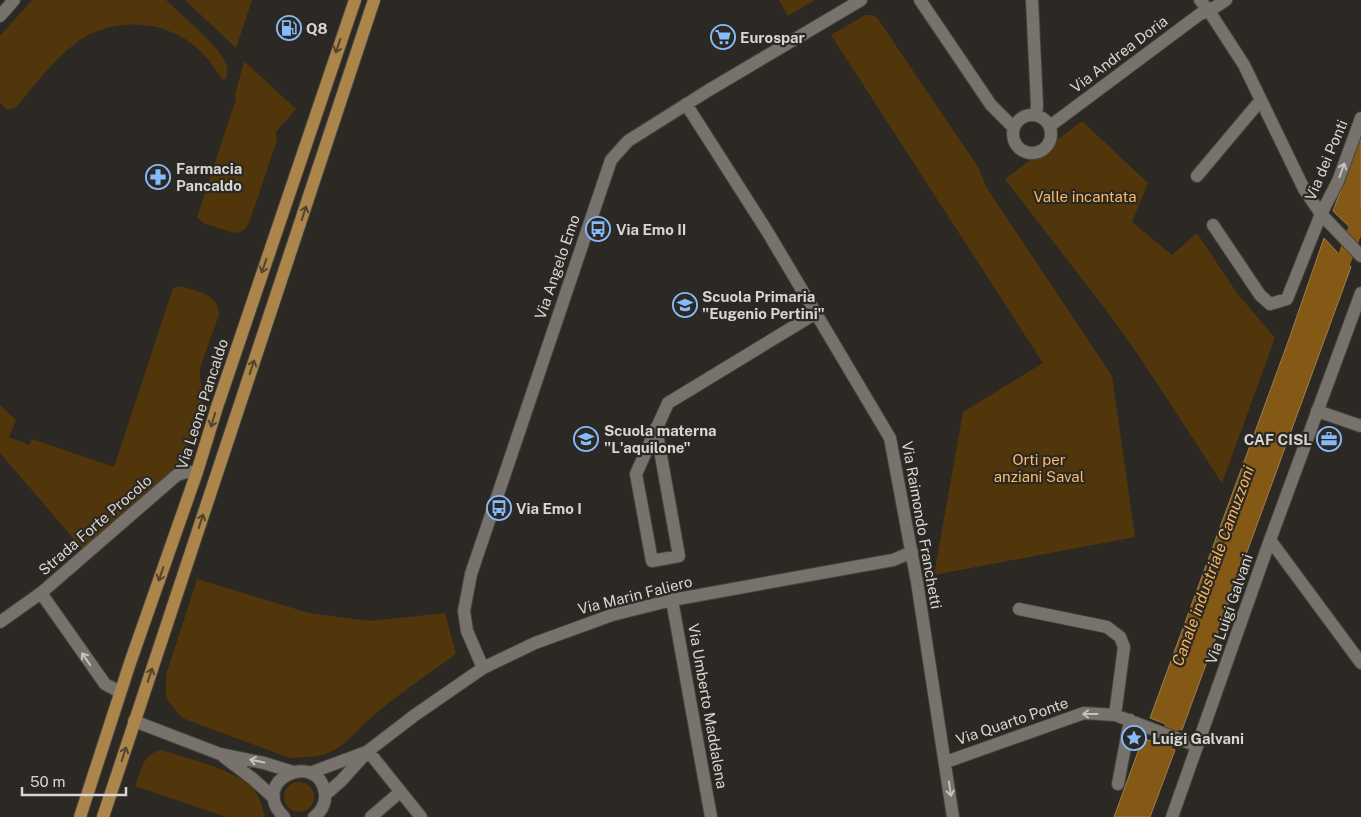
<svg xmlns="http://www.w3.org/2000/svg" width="1361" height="817" font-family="'Public Sans',sans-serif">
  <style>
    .green { fill: #51360c }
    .water { fill: #845915; stroke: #9d7e4e }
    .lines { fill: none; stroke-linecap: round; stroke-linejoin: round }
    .canal { stroke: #845915; stroke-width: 15 }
    .minor-casing { stroke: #47443f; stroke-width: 14 }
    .tertiary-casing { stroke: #47443f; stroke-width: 14 }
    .primary-casing { stroke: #47443f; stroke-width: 14 }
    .minor { stroke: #77726c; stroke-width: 12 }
    .tertiary { stroke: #77726c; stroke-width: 12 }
    .primary { stroke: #ac854b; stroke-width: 12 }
    .oneway { stroke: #52442f }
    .oneway2 { stroke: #c5c1be }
    .labels { text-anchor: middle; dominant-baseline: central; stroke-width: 4.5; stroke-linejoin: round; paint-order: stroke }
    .poi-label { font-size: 15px; font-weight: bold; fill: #d8d5d2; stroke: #2c2823; text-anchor: start }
    .street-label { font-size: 15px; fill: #d8d5d2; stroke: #2c2823 }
    .park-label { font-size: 15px; fill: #fbbb64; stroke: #2c2823 }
    .water-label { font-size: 16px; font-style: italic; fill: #f4b45d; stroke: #2c2823 }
  </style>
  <rect width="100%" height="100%" fill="#2c2823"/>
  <!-- green -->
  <path class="green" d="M32 0H166C179 13 224 50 227 66 228 70 227 74 226 78L223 80C215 69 209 59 199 50 167 19 112 16 76 43 53 60 35 85 16 107L8 110 0 103V36Z
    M185 0H252L236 48Z
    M779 0H815L788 16Z
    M865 15H873L878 19 978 167 987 188 1112 376 1135 537 934 575 963 412 1043 363 831 35Z
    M244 61 296 109 276 132 277 140 250 220 246 228 240 232 234 233 203 223 197 217 236 99 235 95Z
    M1082 121 1148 183 1132 222 1172 255 1197 233 1237 293 1275 338 1222 483 1139 356 1109 314 1005 179Z
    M179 286C195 291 219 293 219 315L200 368C199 381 204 393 202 406L182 464 170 478 85 552 0 453V405L16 420 9 437 29 445 32 439 114 467 173 288Z
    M197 579 309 613 370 621 445 613 456 654C428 674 399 694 373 716 358 728 346 746 328 753 316 758 302 757 290 758L182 718 166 698V675Z
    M162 750C188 759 239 770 255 791 260 798 263 809 265 817H226L135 786C142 769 142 754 162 750Z
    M284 797a15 15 0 1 1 30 0a15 15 0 1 1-30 0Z"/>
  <!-- water -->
  <path class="water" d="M1361 137V231L1359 236 1333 211Z
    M1324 238 1351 267 1182 730 1150 718 1288 342Z
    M1143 738 1175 750 1150 817H1114Z"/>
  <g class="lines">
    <!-- canal -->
    <path class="canal" d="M1337 278 1361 215
      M1158 764 1179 708"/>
    <defs>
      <path id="minor" d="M920 0 991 105 1014 128
        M1032 0 1037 105 1036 115
        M1200 0 1209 11 1244 65 1304 189 1321 214 1361 256
        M0 16 14 0
        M686 104 767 231 890 438 917 582 953 817
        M1013 134a19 19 0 1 1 38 0a19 19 0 1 1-38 0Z
        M1050 126 1200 14 1209 11 1226 0
        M1197 176 1260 101
        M1213 225 1260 295 1270 304 1287 299 1321 214 1338 181 1361 118
        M1317 411 1361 426
        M656 428 679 556 652 561 636 474 668 403 816 313
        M1270 540 1361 663
        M41 593 105 684 120 692
        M672 600 711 817
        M1019 609 1107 627 1120 637 1124 647 1115 715
        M0 622 41 593 177 475 186 472H197
        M483 668 467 631 464 611 471 574 611 160 628 141 709 90 861 0
        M134 721 220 754 264 763 293 772
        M368 751 421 817
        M224 757 253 779 274 798
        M946 762 1084 713 1115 715 1197 746
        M310 773 366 752
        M1118 784 1130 720
        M325 795 341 781 368 751 415 715 483 668 535 643 612 615 672 600 893 560 912 552
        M284 817C247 780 318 749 325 793 326 803 322 811 314 817
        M371 817 400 792"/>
      <path id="tertiary" d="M1172 817 1270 540 1361 293"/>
      <path id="primary" d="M80 817 130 663 197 472 217 407 355 0
        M103 817 374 0"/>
    </defs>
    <!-- minor casing -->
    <use href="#minor" class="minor-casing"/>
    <!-- tertiary casing -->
    <use href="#tertiary" class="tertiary-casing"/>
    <!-- primary casing -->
    <use href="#primary" class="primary-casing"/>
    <!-- minor -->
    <use href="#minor" class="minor"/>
    <!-- tertiary -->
    <use href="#tertiary" class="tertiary"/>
    <!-- primary -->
    <use href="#primary" class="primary"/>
  </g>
  <!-- one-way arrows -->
  <defs><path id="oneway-shaft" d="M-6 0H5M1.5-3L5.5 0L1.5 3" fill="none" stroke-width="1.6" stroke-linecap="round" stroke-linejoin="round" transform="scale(1.25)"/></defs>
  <g class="oneway">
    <use href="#oneway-shaft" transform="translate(338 46) rotate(109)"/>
    <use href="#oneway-shaft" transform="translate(304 213) rotate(-72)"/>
    <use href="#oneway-shaft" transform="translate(264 266) rotate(109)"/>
    <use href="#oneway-shaft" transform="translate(252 367) rotate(-72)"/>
    <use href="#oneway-shaft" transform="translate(213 420) rotate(107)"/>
    <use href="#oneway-shaft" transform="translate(201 521) rotate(-72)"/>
    <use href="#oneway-shaft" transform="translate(161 574) rotate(109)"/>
    <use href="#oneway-shaft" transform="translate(150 675) rotate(-72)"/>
    <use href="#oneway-shaft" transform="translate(124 754) rotate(-72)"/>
  </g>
  <g class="oneway2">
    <use href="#oneway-shaft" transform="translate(1342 170) rotate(-70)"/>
    <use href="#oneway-shaft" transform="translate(86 659) rotate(-125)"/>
    <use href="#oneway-shaft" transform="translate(1090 714) rotate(-180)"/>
    <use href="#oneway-shaft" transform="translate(257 761) rotate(-168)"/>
    <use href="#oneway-shaft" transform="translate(950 789) rotate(82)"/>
  </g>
  <!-- icons -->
  <defs>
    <symbol id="fuel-ring" viewBox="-11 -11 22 22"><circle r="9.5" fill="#2c2823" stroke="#85bbfb" stroke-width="1.5"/><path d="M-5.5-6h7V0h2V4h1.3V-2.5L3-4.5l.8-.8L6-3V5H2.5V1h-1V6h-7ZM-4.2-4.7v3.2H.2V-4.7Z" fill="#85bbfb"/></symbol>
    <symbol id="supermarket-ring" viewBox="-11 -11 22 22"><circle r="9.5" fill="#2c2823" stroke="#85bbfb" stroke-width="1.5"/><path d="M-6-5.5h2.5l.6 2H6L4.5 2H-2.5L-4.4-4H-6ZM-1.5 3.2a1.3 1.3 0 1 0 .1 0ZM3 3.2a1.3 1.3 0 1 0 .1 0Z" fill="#85bbfb"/></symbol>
    <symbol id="pharmacy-ring" viewBox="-11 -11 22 22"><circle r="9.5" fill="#2c2823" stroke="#85bbfb" stroke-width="1.5"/><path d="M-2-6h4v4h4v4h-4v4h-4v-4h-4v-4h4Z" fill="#85bbfb"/></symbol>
    <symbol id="bus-ring" viewBox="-11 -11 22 22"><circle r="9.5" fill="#2c2823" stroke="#85bbfb" stroke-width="1.5"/><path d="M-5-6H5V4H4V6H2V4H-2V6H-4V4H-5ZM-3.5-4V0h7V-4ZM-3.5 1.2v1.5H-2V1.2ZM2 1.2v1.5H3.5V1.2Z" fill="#85bbfb"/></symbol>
    <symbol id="school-ring" viewBox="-11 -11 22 22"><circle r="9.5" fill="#2c2823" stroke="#85bbfb" stroke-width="1.5"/><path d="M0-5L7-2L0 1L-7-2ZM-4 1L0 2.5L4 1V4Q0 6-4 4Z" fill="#85bbfb"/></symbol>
    <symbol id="office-ring" viewBox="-11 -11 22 22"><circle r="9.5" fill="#2c2823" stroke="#85bbfb" stroke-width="1.5"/><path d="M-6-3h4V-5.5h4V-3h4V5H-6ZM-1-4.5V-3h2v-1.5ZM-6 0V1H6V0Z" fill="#85bbfb"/></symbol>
    <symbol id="sight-ring" viewBox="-11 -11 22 22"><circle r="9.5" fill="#2c2823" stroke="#85bbfb" stroke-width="1.5"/><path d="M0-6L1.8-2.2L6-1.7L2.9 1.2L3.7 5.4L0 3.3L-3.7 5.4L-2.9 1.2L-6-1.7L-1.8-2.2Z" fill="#85bbfb"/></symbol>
  </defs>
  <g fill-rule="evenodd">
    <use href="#fuel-ring" x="275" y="14" width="28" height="28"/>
    <use href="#supermarket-ring" x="709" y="23" width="28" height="28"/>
    <use href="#pharmacy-ring" x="144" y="163" width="28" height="28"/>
    <use href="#bus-ring" x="584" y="215" width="28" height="28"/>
    <use href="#school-ring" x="671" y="291" width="28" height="28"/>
    <use href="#school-ring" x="572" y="425" width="28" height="28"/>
    <use href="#office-ring" x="1315" y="425" width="28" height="28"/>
    <use href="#bus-ring" x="485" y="494" width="28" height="28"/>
    <use href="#sight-ring" x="1120" y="724" width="28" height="28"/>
  </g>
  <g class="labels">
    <!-- poi labels -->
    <g class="poi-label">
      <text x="306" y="28">Q8</text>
      <text x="740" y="37">Eurospar</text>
      <text x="176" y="168">Farmacia<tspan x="176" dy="17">Pancaldo</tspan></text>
      <text x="616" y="229">Via Emo II</text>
      <text x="702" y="296">Scuola Primaria<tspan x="702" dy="17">"Eugenio Pertini"</tspan></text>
      <text x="604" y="430">Scuola materna<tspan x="604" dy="17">"L'aquilone"</tspan></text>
      <text x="1312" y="439" text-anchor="end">CAF CISL</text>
      <text x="516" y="508">Via Emo I</text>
      <text x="1152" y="738">Luigi Galvani</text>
    </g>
    <!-- street labels -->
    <g class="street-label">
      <text transform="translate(1119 54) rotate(-37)">Via Andrea Doria</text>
      <text transform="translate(1326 160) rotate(-67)">Via dei Ponti</text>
      <text transform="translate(557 267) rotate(-71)">Via Angelo Emo</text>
      <text transform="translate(202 404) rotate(-72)">Via Leone Pancaldo</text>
      <text transform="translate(95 525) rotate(-41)">Strada Forte Procolo</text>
      <text transform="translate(922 525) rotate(80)">Via Raimondo Franchetti</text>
      <text transform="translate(635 595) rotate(-14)">Via Marin Faliero</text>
      <text transform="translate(1229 609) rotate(-71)">Via Luigi Galvani</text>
      <text transform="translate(708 706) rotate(80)">Via Umberto Maddalena</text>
      <text transform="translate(1012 721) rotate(-19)">Via Quarto Ponte</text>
    </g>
    <!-- park labels -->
    <g class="park-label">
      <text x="1085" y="196">Valle incantata</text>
      <text x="1039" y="459">Orti per<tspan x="1039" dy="17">anziani Saval</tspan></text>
    </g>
    <!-- water labels -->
    <g class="water-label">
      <text transform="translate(1213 566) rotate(-70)">Canale industriale Camuzzoni</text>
    </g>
  </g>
  <!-- scale -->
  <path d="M22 787v8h104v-8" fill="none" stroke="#d8d5d2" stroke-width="2.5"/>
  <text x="30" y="787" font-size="15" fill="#d8d5d2" stroke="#2c2823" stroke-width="4" paint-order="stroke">50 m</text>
</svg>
